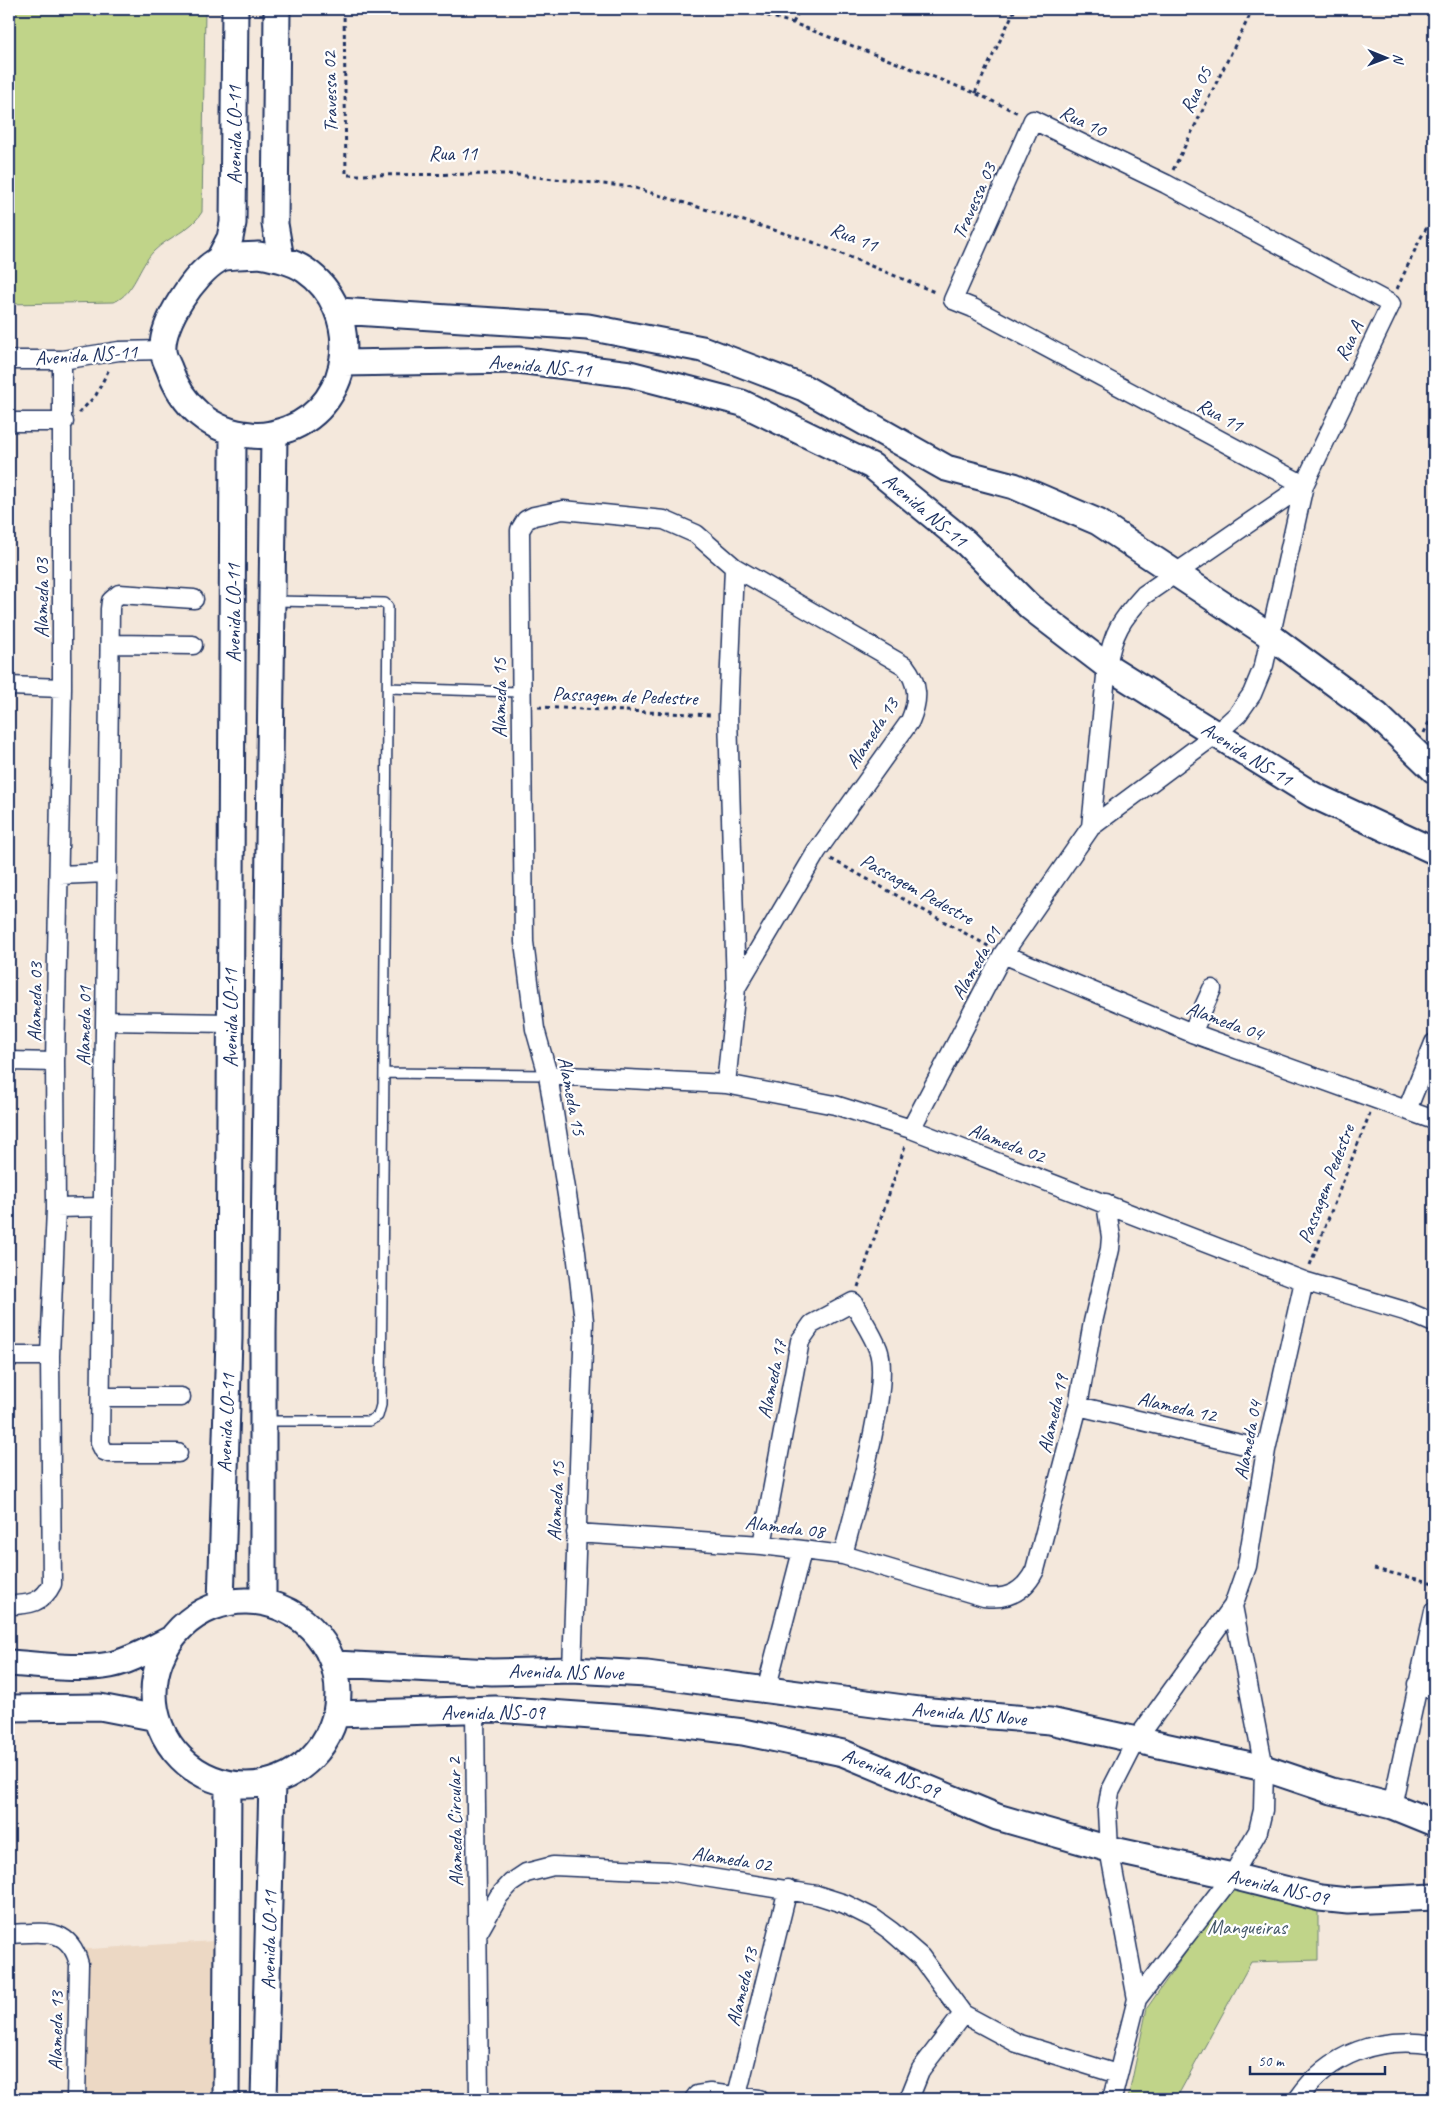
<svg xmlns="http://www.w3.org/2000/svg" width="1443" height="2108" font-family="Caveat,sans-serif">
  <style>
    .built { fill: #ecd8c4 }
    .green { fill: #c0d489; stroke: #6e8274 }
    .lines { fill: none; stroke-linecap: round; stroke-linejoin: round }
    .lane-casing { stroke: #1b2f5e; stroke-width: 12 }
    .street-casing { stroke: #1b2f5e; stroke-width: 21 }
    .secondary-casing { stroke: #1b2f5e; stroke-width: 29 }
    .path { stroke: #1b2f5e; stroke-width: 3; stroke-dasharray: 4 4; stroke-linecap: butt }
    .lane { stroke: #fff; stroke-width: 9 }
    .street { stroke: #fff; stroke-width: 18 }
    .secondary { stroke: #fff; stroke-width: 25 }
    .labels { text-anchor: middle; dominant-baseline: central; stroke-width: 4.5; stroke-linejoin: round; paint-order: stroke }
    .street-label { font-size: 20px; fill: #1b2f5e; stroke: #fff }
    .park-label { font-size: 20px; fill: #445869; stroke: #fff }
  </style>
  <rect width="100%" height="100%" fill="#f4e8dc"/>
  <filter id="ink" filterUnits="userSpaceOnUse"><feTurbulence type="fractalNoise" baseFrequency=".02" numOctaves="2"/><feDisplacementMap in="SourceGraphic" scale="10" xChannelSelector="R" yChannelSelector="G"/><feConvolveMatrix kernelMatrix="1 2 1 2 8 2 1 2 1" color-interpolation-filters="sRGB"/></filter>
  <g filter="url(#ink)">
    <!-- built -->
    <path class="built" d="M229 1940 227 2099H74L75 1950Z"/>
    <!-- green -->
    <path class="green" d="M9 9H205L202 212C191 231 169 236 154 251 138 267 135 293 114 302L9 304Z
      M1230 1889 1318 1905V1960L1251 1962 1176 2099H1128L1147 2008Z"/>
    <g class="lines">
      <defs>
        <path id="lane" d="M388 688 520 692
          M384 1073 548 1075
          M265 1421H369L378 1416 381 1405 388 607 385 603 274 601"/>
        <path id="street" d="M9 360H62L119 351 163 350
          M9 422H64
          M1304 485 1144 595C1121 620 1113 632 1107 666L1091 827 1216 734 1238 714 1252 694 1264 665 1304 485 1391 304 1166 184 1033 120 953 300 973 308 1304 485
          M110 644 193 645
          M9 686 62 688
          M59 875 107 873
          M1003 954 1192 1033 1434 1120
          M105 1021 230 1023
          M1192 1033 1212 989
          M9 1061 55 1062
          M548 1075 726 1084 835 1105 911 1129 1304 1281 1408 1312 1434 1323
          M726 1084 736 988 728 715 734 567
          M1407 1110 1434 1043
          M911 1129 1003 954 1091 827
          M56 1208 103 1207
          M9 1356H50
          M101 1397H181
          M1078 1406 1266 1450
          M178 1453H109L104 1451 100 1443 110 609 111 601 119 594 194 599
          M576 1533 762 1545 843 1555 984 1597C1008 1600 1024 1592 1035 1570L1078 1406 1093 1322 1110 1249 1111 1237 1106 1203
          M762 1545 800 1341 812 1324 853 1302C861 1318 872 1333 878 1349 892 1385 853 1514 843 1555
          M9 1605C29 1605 43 1603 52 1584L50 1356 56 1208 55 1062 62 688V360
          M1233 1606 1264 1768 1263 1810 1258 1831 1232 1876 1137 1999 1109 1849 1107 1811 1110 1792 1137 1739 1233 1606 1247 1566 1266 1450 1304 1281
          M572 1670 584 1321 576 1252 548 1075 535 1029 524 942 520 530 526 520 534 516 563 510 664 520 696 534 734 567 905 666C919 684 919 700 910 721L817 851 736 988
          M1417 1684 1434 1690
          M766 1690 802 1551
          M475 1710 479 2099
          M1392 1806 1434 1611
          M478 1933 499 1896 511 1883 526 1873 553 1866 667 1871 817 1895 845 1904 873 1918 891 1931 921 1957 963 2014 1017 2043 1117 2074
          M9 1934C41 1933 69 1925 79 1964L76 2099
          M737 2095 788 1889
          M694 2099 697 2095 710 2093 759 2099
          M909 2099 921 2069 963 2014
          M1112 2099 1137 1999
          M1298 2099C1330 2052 1380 2036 1434 2045"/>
        <path id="secondary" d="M277 9 275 224 281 259
          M259 255C275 258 292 261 305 270 363 310 355 404 288 429 276 433 264 437 251 435 211 432 182 406 169 368 167 363 163 356 163 350 161 323 195 273 218 260 225 255 250 256 259 255Z
          M219 259 230 238 233 223 235 9
          M339 311 588 327 702 349 804 388 946 468 1014 486 1098 522 1269 635 1377 715 1434 770
          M344 363 518 360 630 374 742 403 872 466 966 543 1030 607 1107 666 1313 795 1434 851
          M154 1693a92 92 0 1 1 184 0a92 92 0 1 1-184 0Z
          M263 1602V1334L274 434
          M221 1604 229 1338 233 433
          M9 1663C42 1665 77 1671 110 1665 131 1661 152 1648 171 1639
          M335 1664 492 1672 572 1670 647 1674 919 1710 1050 1721 1264 1768 1332 1791 1392 1806 1434 1823
          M9 1708 100 1707 157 1718
          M336 1714 495 1709 647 1720 743 1732 843 1753 997 1817 1109 1849 1232 1876 1320 1898 1348 1901 1434 1897
          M226 2099 228 1784
          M264 2099 272 1782"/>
      </defs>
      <!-- lane casing -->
      <use href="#lane" class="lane-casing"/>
      <!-- street casing -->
      <use href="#street" class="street-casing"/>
      <!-- secondary casing -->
      <use href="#secondary" class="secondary-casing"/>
      <!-- path -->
      <path class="path" d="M344 9 346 175 507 174 632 187 810 241 937 293
        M744 9 793 23 975 93 1018 113
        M793 23 800 9
        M975 93 1015 9
        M1173 170 1253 9
        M1397 289 1420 239 1434 216
        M79 413 96 395 109 369
        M538 707 712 715
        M1424 733 1434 711
        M831 859 990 947
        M1310 1265 1370 1113
        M858 1287 906 1143
        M1374 1569 1434 1583
        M285 2098 397 2099"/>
      <!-- lane -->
      <use href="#lane" class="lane"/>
      <!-- street -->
      <use href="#street" class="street"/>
      <!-- secondary -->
      <use href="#secondary" class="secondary"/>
    </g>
  </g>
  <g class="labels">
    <!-- street labels -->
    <g class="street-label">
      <text transform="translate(1196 90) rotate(-64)">Rua 05</text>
      <text transform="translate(330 92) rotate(-91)">Travessa 02</text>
      <text transform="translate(1083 121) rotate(26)">Rua 10</text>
      <text transform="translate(234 135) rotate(-90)">Avenida LO-11</text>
      <text x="453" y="153">Rua 11</text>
      <text transform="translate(974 201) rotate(-66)">Travessa 03</text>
      <text transform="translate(854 237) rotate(22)">Rua 11</text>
      <text transform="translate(1349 341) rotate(-64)">Rua A</text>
      <text transform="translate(86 355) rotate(-4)">Avenida NS-11</text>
      <text transform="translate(540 366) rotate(5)">Avenida NS-11</text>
      <text transform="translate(1220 415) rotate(29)">Rua 11</text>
      <text transform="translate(925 510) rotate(40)">Avenida NS-11</text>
      <text transform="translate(41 598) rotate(-90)">Alameda 03</text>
      <text transform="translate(233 613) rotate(-90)">Avenida LO-11</text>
      <text transform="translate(625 696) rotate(2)">Passagem de Pedestre</text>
      <text transform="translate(499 698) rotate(-90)">Alameda 15</text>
      <text transform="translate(872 733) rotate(-57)">Alameda 13</text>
      <text transform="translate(1247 754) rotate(32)">Avenida NS-11</text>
      <text transform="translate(917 889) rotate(29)">Passagem Pedestre</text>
      <text transform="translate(976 963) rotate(-60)">Alameda 01</text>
      <text transform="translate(35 1002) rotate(-89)">Alameda 03</text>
      <text transform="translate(230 1018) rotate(-90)">Avenida LO-11</text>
      <text transform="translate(1225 1021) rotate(20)">Alameda 04</text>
      <text transform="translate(84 1026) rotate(-89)">Alameda 01</text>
      <text transform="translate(572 1096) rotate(79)">Alameda 15</text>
      <text transform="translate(1007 1143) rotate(21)">Alameda 02</text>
      <text transform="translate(1326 1184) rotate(-69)">Passagem Pedestre</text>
      <text transform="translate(772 1379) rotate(-78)">Alameda 17</text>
      <text transform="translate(1177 1407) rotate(13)">Alameda 12</text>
      <text transform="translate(1053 1414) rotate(-77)">Alameda 19</text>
      <text transform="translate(226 1423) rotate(-88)">Avenida LO-11</text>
      <text transform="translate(1248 1440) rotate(-79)">Alameda 04</text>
      <text transform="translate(556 1501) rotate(-87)">Alameda 15</text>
      <text transform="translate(785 1527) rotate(7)">Alameda 08</text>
      <text transform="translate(566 1672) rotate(1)">Avenida NS Nove</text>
      <text x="493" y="1712">Avenida NS-09</text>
      <text transform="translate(969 1714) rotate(5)">Avenida NS Nove</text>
      <text transform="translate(891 1773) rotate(22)">Avenida NS-09</text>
      <text transform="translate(455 1822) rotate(-91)">Alameda Circular 2</text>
      <text transform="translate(732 1859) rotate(9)">Alameda 02</text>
      <text transform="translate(1278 1887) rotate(13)">Avenida NS-09</text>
      <text transform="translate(269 1940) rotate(-89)">Avenida LO-11</text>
      <text transform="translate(742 1987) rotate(-76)">Alameda 13</text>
      <text transform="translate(56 2031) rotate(-89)">Alameda 13</text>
    </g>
    <!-- park labels -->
    <g class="park-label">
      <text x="1247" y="1927">Mangueiras</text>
    </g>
  </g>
  <!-- margin -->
  <rect width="1443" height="2108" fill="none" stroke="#fff" stroke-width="30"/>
  <rect x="15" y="15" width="1413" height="2078" fill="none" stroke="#1b2f5e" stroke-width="2" filter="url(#ink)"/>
  <!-- north arrow -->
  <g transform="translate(1386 58) rotate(91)" stroke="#ffffff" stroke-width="4" paint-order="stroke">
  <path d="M0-4L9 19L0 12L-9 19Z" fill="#1b2f5e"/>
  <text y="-8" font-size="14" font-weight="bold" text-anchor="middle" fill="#1b2f5e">N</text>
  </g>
  <!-- scale -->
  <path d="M1250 2066v8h135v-8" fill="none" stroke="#1b2f5e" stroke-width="2.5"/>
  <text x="1258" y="2066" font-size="15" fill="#1b2f5e" stroke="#ffffff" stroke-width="4" paint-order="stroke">50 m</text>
</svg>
